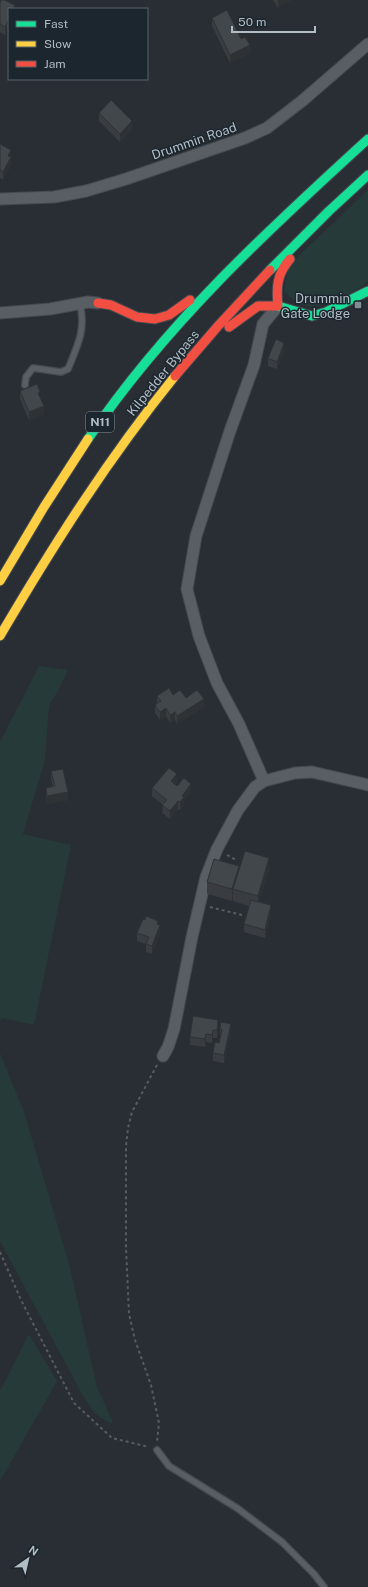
<svg xmlns="http://www.w3.org/2000/svg" width="368" height="1587" font-family="'Public Sans',sans-serif">
  <style>
    .green { fill: #263a3a }
    .lines { fill: none; stroke-linecap: round; stroke-linejoin: round }
    .lane-casing { stroke: #464a4f; stroke-width: 8 }
    .street-casing { stroke: #464a4f; stroke-width: 13 }
    .fast-casing { stroke: #464a4f; stroke-width: 11 }
    .slow-casing { stroke: #464a4f; stroke-width: 11 }
    .jam-casing { stroke: #464a4f; stroke-width: 11 }
    .path { stroke: #565c60; stroke-width: 2; stroke-dasharray: 3 3; stroke-linecap: butt }
    .lane { stroke: #585e63; stroke-width: 5.5 }
    .street { stroke: #585e63; stroke-width: 11 }
    .fast { stroke: #16e098; stroke-width: 9 }
    .slow { stroke: #ffcf43; stroke-width: 9 }
    .jam { stroke: #f24e42; stroke-width: 9 }
    .wall { fill: #393d41 }
    .shaded-wall { fill: #2e3235 }
    .building { fill: #42474c; stroke: #2e3235 }
    .poi-dot { fill: #828a92; stroke: #1c262e; stroke-width: 1.5 }
    .labels { text-anchor: middle; dominant-baseline: central; stroke-width: 3; stroke-linejoin: round; paint-order: stroke }
    .shield { fill: #1c262e; stroke: #858f98; stroke-width: 1 }
    .shield-label { font-size: 12px; font-weight: bold; fill: #b2bcc5 }
    .street-label { font-size: 13px; fill: #b2bcc5; stroke: #1c262e }
    .poi-label { font-size: 13px; fill: #b2bcc5; stroke: #1c262e; text-anchor: end }
  </style>
  <rect width="100%" height="100%" fill="#282e34"/>
  <!-- green -->
  <path class="green" d="M368 190V281C354 293 320 312 302 305 295 302 290 297 284 291L289 265Z
    M39 666 68 670 59 689 49 706 45 760 23 834 71 845 34 1025 2 1018 0 1022V742Z
    M0 1053 24 1112 69 1264 97 1387 113 1422 111 1424 94 1413 82 1394 0 1241Z
    M29 1334 57 1381 0 1481V1391Z"/>
  <g class="lines">
    <defs>
      <path id="lane" d="M25 385 26 377 33 368 61 372 68 369C78 345 86 329 80 304
        M157 1450 169 1466 237 1508 282 1542 314 1574 324 1587"/>
      <path id="street" d="M0 199 54 197 86 191 126 179 245 138 267 128 302 101 368 44
        M0 313 50 309 88 302 98 303
        M264 781 239 724 217 683 199 636 187 589 196 536 230 431 254 365 263 324 278 306
        M163 1056 168 1047 174 1029 192 937 206 877 217 849 238 810 255 787 264 781 295 773 312 772 368 785"/>
      <path id="fast" d="M270 270 329 211 368 175
        M278 306 312 316 326 312 368 291
        M88 439C166 324 266 232 368 139"/>
      <path id="slow" d="M0 581 44 507 88 439
        M0 636C54 544 108 459 175 376"/>
      <path id="jam" d="M98 303 111 305 137 317 155 319 169 315 190 300
        M229 327 258 306H278C276 287 277 274 290 259
        M175 376 218 326 270 270"/>
    </defs>
    <!-- lane casing -->
    <use href="#lane" class="lane-casing"/>
    <!-- street casing -->
    <use href="#street" class="street-casing"/>
    <!-- fast casing -->
    <use href="#fast" class="fast-casing"/>
    <!-- slow casing -->
    <use href="#slow" class="slow-casing"/>
    <!-- jam casing -->
    <use href="#jam" class="jam-casing"/>
    <!-- path -->
    <path class="path" d="M227 855 236 860
      M210 907 242 915
      M157 1065 132 1112 128 1128 126 1146V1248L129 1314 135 1340 151 1385 159 1423 157 1442
      M0 1252 21 1300 74 1403 112 1438 149 1447"/>
    <!-- lane -->
    <use href="#lane" class="lane"/>
    <!-- street -->
    <use href="#street" class="street"/>
    <!-- fast -->
    <use href="#fast" class="fast"/>
    <!-- slow -->
    <use href="#slow" class="slow"/>
    <!-- jam -->
    <use href="#jam" class="jam"/>
  </g>
  <!-- wall -->
  <path class="wall" d="M273 0H291L278 8Z
    M0 3 15 9 5 35 0 32Z
    M212 18 250 53 230 63 212 26Z
    M99 113 132 129 120 142 99 121Z
    M0 144 11 150V165L3 180 0 178Z
    M284 351 277 369 268 366V358Z
    M20 391 40 399 44 414 29 420 20 399Z
    M173 695 186 698 204 707 177 724 175 720 170 723 166 716 160 720 155 713V705L157 703V696Z
    M51 771 68 800 47 804 46 796V788L53 787 51 779Z
    M177 782 175 785 177 786 191 792 184 801V805L180 810 178 809 170 819 162 813 163 805 152 796V788Z
    M269 870 259 902 271 913 265 938 244 932V924L249 906 233 901V897L232 901 207 894V882Z
    M158 924 160 933 152 954 146 952V944L137 941V933Z
    M218 1028 217 1038H213L212 1043 206 1042 205 1047 190 1045V1037Z
    M220 1029 231 1032 224 1063 213 1061V1053L219 1043 221 1038 220 1037Z"/>
  <!-- shaded-wall -->
  <path class="shaded-wall" d="M278 0H291L278 8Z
    M9 18V26L5 35V27Z
    M250 45V53L230 63V55Z
    M132 121V129L120 142V134Z
    M11 150V165L3 180V172L8 156Z
    M284 343V351L277 369V362Z
    M44 406V414L29 420V412Z
    M204 699V707L177 724V716Z
    M166 708V716L160 720V712Z
    M175 712V720L170 723V715Z
    M177 774V782L171 789V781Z
    M191 784V792L184 801V805L180 810V802L182 796Z
    M68 792V800L47 804V796Z
    M178 801V809L170 819V811Z
    M269 858V870L258 908V896Z
    M239 866V878L233 889V897L232 901V889Z
    M271 905V913L265 938V930Z
    M160 925V933L152 954V946Z
    M218 1020V1028L217 1038V1030Z
    M231 1024V1032L224 1063V1055Z
    M213 1030V1038L212 1043V1035Z
    M206 1034V1042L205 1047V1039Z"/>
  <!-- building -->
  <path class="building" d="M1 0H4L15 5 13 9H9V18L5 27 0 24V3Z
    M227 10 241 39 245 37 250 45 230 55 212 18Z
    M111 100 132 121 120 134 99 113Z
    M0 144 11 150 8 156 11 157 3 172 0 170Z
    M276 339 284 343 277 362 268 358Z
    M37 384 40 392 38 393 44 406 29 412 20 391Z
    M169 688 173 695 180 690 186 698 197 690 204 699 177 716 175 712 170 715 166 708 160 712 155 705 161 701 157 696Z
    M169 768 177 774 171 781 177 786 184 778 191 784 182 796 184 797 180 802 178 801 170 811 162 805 167 800 152 788Z
    M63 769 68 792 47 796 46 788 55 786 51 771Z
    M245 851 269 858 258 896 233 889Z
    M214 859 239 866 232 889 207 882Z
    M251 900 271 905 265 930 244 924Z
    M146 916 158 921 157 924 160 925 152 946 146 944 149 937 137 933 143 919 145 920Z
    M193 1016 218 1020 217 1030H213L212 1035 206 1034 205 1039 190 1037Z
    M221 1022 231 1024 224 1055 213 1053 215 1042 219 1043 222 1030 220 1029Z"/>
  <!-- markers -->
  <rect class="poi-dot" x="354" y="301" width="8" height="8" rx="2"/>
  <g class="labels">
    <!-- shield labels -->
    <rect class="shield" x="86" y="412" width="28" height="20" rx="3"/>
    <g class="shield-label">
      <text x="100" y="422">N11</text>
    </g>
    <!-- street labels -->
    <g class="street-label">
      <text transform="translate(194 141) rotate(-19)">Drummin Road</text>
      <text transform="translate(163 373) rotate(-51)">Kilpedder Bypass</text>
    </g>
    <!-- poi labels -->
    <g class="poi-label">
      <text x="350" y="298">Drummin<tspan x="350" dy="15">Gate Lodge</tspan></text>
    </g>
  </g>
  <!-- legend -->
  <rect x="8" y="8" width="140" height="72" fill="#1c262e" stroke="#58626a"/>
  <rect x="16" y="21" width="20" height="6" fill="#16e098" stroke="#58626a"/>
  <text x="44" y="28" font-size="12" fill="#b2bcc5">Fast</text>
  <rect x="16" y="41" width="20" height="6" fill="#ffcf43" stroke="#58626a"/>
  <text x="44" y="48" font-size="12" fill="#b2bcc5">Slow</text>
  <rect x="16" y="61" width="20" height="6" fill="#f24e42" stroke="#58626a"/>
  <text x="44" y="68" font-size="12" fill="#b2bcc5">Jam</text>
  <!-- north arrow -->
  <g transform="translate(28 1559) rotate(34)" stroke="#1c262e" stroke-width="3" paint-order="stroke">
  <path d="M0-3L7 15L0 10L-7 15Z" fill="#b2bcc5"/>
  <text y="-6" font-size="11" font-weight="bold" text-anchor="middle" fill="#b2bcc5">N</text>
  </g>
  <!-- scale -->
  <path d="M232 26v6h83v-6" fill="none" stroke="#b2bcc5" stroke-width="2"/>
  <text x="238" y="26" font-size="12" fill="#b2bcc5" stroke="#1c262e" stroke-width="3" paint-order="stroke">50 m</text>
</svg>
